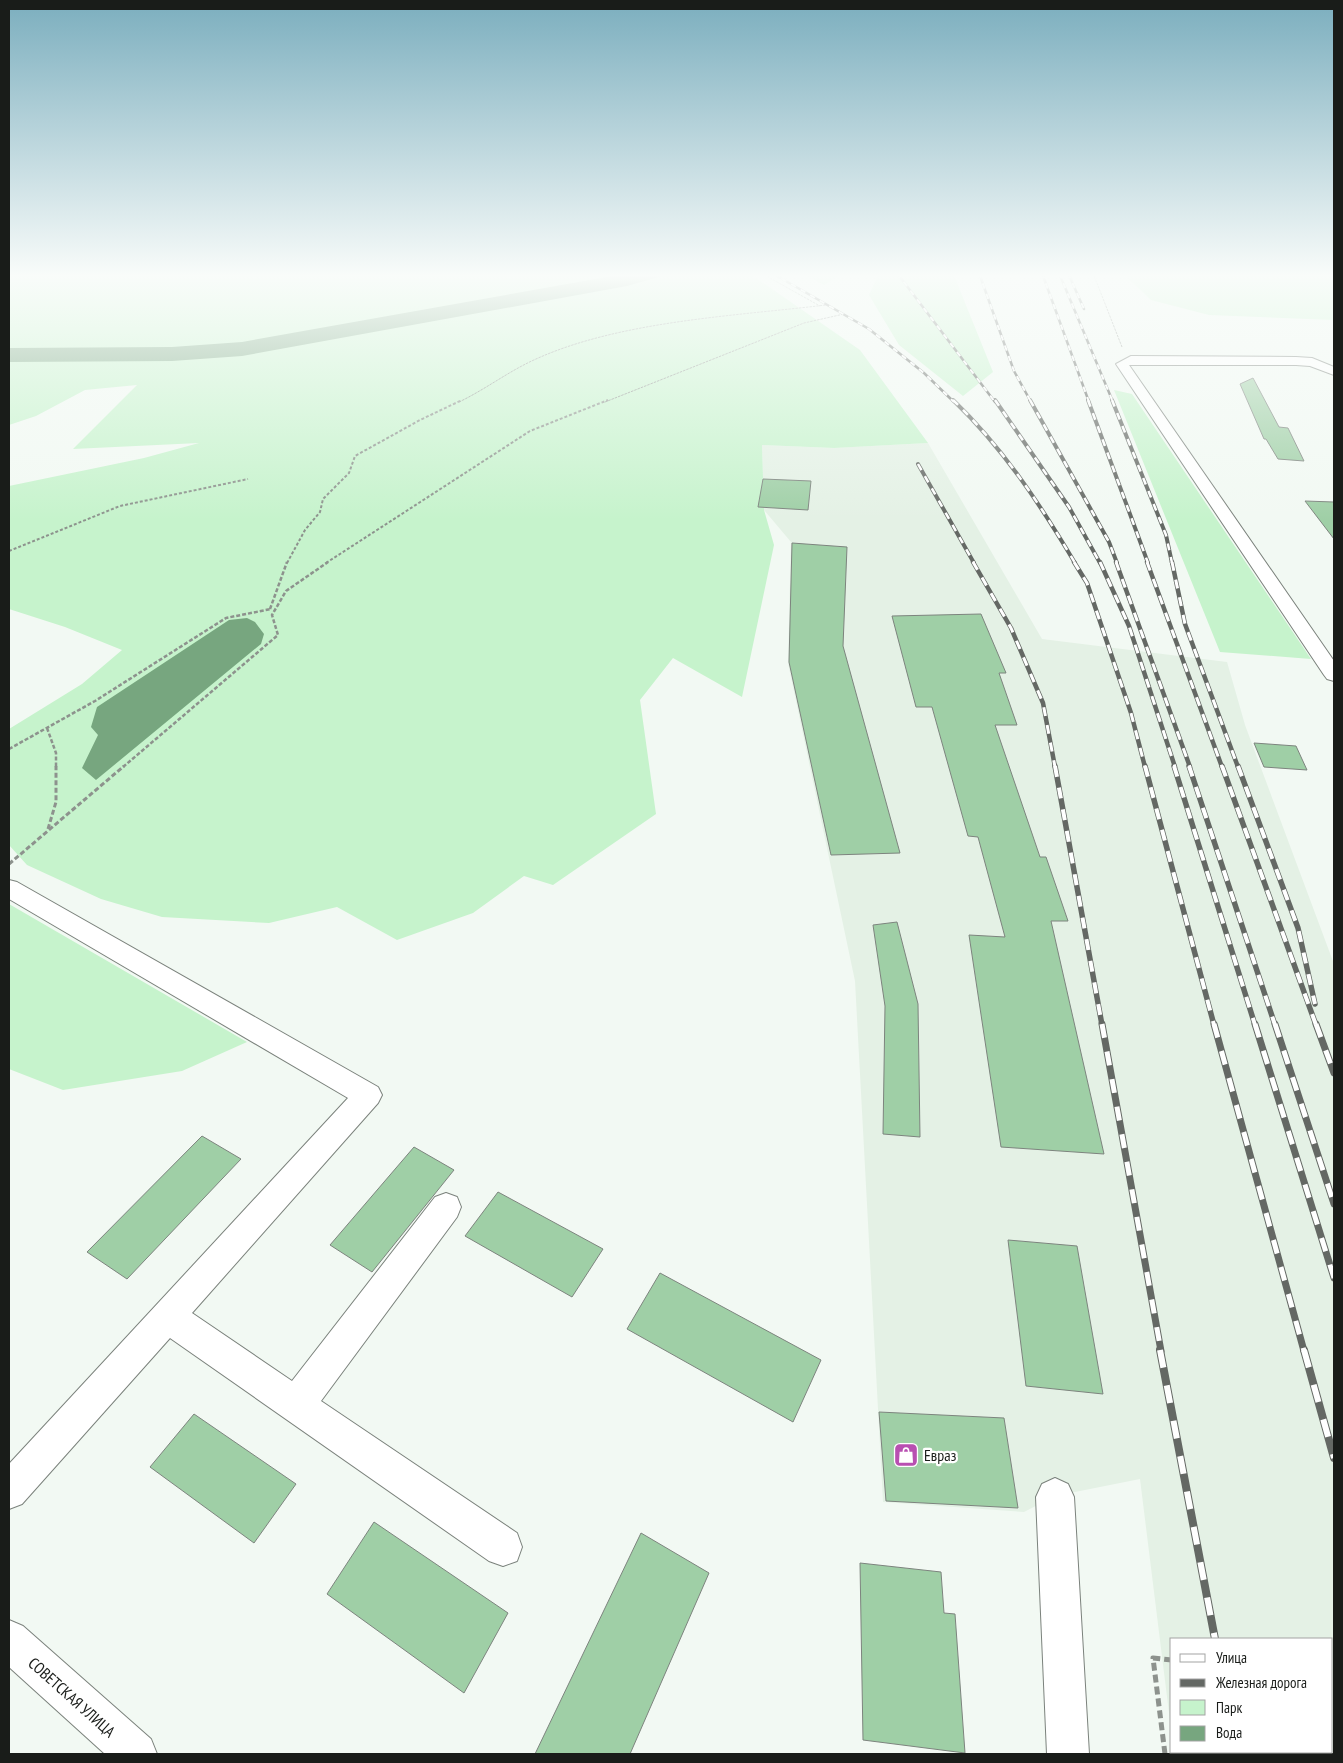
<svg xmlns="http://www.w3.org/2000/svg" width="1343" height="1763" font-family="'PT Sans Narrow',sans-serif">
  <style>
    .built { fill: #e4f1e5 }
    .green { fill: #c6f3cc }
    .water { fill: #77a67f }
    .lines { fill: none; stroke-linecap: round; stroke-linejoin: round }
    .river { fill: #77a67f; fill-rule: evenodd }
    .building { fill: #9fcfa6; stroke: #7d847e }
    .minor-casing { stroke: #7b827c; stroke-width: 2 }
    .path-far4 { stroke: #8d928d; stroke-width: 1; stroke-dasharray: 2.5 1; stroke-linecap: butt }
    .path-far3 { stroke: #8d928d; stroke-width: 2; stroke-dasharray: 3 2; stroke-linecap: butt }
    .path-far2 { stroke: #8d928d; stroke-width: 2.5; stroke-dasharray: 4 2; stroke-linecap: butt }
    .path-far1 { stroke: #8d928d; stroke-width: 3; stroke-dasharray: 5 2.5; stroke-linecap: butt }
    .path { stroke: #8d928d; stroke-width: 5; stroke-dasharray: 8 4; stroke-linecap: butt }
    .minor { fill: #fff; fill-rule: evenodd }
    .rail-far5-casing { stroke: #646864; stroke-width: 2.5 }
    .rail-far4-casing { stroke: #646864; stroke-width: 4 }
    .rail-far3-casing { stroke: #646864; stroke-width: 4.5 }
    .rail-far2-casing { stroke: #646864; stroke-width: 5.5 }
    .rail-far1-casing { stroke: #646864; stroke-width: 7 }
    .rail-casing { stroke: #646864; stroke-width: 8 }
    .rail-far5 { stroke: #fff; stroke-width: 2; stroke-dasharray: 5.5; stroke-linecap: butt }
    .rail-far4 { stroke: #fff; stroke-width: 2.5; stroke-dasharray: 7; stroke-linecap: butt }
    .rail-far3 { stroke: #fff; stroke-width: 3; stroke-dasharray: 9; stroke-linecap: butt }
    .rail-far2 { stroke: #fff; stroke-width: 4; stroke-dasharray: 11; stroke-linecap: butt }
    .rail-far1 { stroke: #fff; stroke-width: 5; stroke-dasharray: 14; stroke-linecap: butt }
    .rail { stroke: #fff; stroke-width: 6; stroke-dasharray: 18; stroke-linecap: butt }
    .labels { text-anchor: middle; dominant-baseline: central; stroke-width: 4.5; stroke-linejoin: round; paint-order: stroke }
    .near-poi-label { font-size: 16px; fill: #191c19; stroke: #fff; text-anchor: start }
    .near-street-label { font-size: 16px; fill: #191c19; stroke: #fff }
  </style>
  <rect width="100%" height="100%" fill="#f2f9f3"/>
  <!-- built -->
  <path class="built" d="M928 443 1042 639 1227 662 1245 725 1334 964V1754H1174V1752H1332V1639H1172V1737L1140 1479 1055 1496 1024 1512 883 1502 855 981 788 663 791 542 764 510 762 445 833 448Z"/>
  <!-- green -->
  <path class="green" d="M9 273H749L860 350 928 443 834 448 762 445 764 510 774 545 742 697 673 658 640 700 656 814 553 885 524 876 473 913 397 940 337 907 269 923 162 917 101 899 27 865 9 845V729L82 684 122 650 65 627 9 609V486L144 458 199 443 73 449 137 385 85 390 36 416 9 425Z
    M802 273H844L824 285Z
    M879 273H953L993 372 963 396 899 345 869 295Z
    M1123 273H1334V320L1209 315 1151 300Z
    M1114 390 1132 394 1311 659 1220 652Z
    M9 904 247 1042 182 1071 63 1090 9 1069Z"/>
  <!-- water -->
  <path class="water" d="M247 618 255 622 264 634 261 644 96 780 82 768 98 735 91 727 97 707 229 620Z"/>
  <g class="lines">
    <!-- river -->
    <path class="river" d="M629 273H661L659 277 627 286 242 356 172 361 9 362V348L172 347 242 342Z"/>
  </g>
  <!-- building -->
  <path class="building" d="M1253 378 1279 427 1288 428 1304 461 1278 459 1266 439H1264L1240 384Z
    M763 479 811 481 808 510 758 507Z
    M1305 501 1334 502V539Z
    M792 543 847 547 843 646 900 853 831 855 789 662Z
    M981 614 1006 673H999L1017 725H995L1040 857H1046L1068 921H1051L1104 1154 1001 1147 969 935 1005 937 978 837 968 836 932 707H916L892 616Z
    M1254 743 1296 746 1307 770 1264 767Z
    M897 922 918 1004 920 1137 883 1134 885 1006 873 925Z
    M202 1136 241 1159 127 1279 87 1252Z
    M414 1147 454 1170 372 1272 330 1245Z
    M498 1192 603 1249 572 1297 465 1236Z
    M1008 1240 1077 1246 1103 1394 1026 1386Z
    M660 1273 821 1360 793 1422 627 1329Z
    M879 1412 1004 1418 1018 1508 886 1501Z
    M194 1414 296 1484 254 1543 150 1467Z
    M374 1522 508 1613 464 1693 327 1594Z
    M641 1533 709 1573 630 1754H535Z
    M860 1563 941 1572 944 1613 955 1614 965 1753 863 1740Z"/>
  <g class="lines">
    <defs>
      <path id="minor" d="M1131 356 1296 357 1312 358 1334 367V375L1310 366 1296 365H1129L1334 661V681L1327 679 1324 675 1116 364Z
        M9 880 17 882 378 1087 382 1095 378 1103 192 1313 292 1381 435 1197 446 1193 457 1197 461 1207 457 1217 321 1401 517 1533 522 1547 517 1561 503 1566 489 1561 170 1338 22 1504 9 1509V1464L348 1098 9 899Z
        M1055 1478 1068 1484 1074 1497 1089 1754H1047L1036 1497 1042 1484Z
        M9 1620 23 1626 151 1739 157 1754H105L9 1667Z"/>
    </defs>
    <!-- minor casing -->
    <use href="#minor" class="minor-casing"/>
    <!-- path-far4 -->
    <path class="path-far4" d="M761 273 820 306
      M1093 273 1122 347
      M459 402C486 389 509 371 536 359 620 321 734 316 826 305
      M605 402 804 323 844 314"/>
    <!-- path-far3 -->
    <path class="path-far3" d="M9 551 120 506 248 479
      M287 563 305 530 320 512 323 499 349 473 355 456 420 420 462 400
      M326 563 530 431 608 400"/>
    <!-- path-far2 -->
    <path class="path-far2" d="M270 609 287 562
      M47 728 56 753V767
      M9 749 95 701 226 618 271 609
      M123 767 278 635 272 615 286 591 328 562"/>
    <!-- path-far1 -->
    <path class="path-far1" d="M48 829 56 802V766
      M9 864 124 766"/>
    <!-- path -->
    <path class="path" d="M1196 1752V1754
      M1165 1754 1153 1658 1172 1660"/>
    <!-- minor -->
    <use href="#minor" class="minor"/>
    <defs>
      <path id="rail-far5" d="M772 273 869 329 924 373 954 402
        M897 273 995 402
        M979 273 1014 371 1031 402
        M1042 273 1089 402
        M1059 273 1113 402
        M1068 273 1084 309"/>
      <path id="rail-far4" d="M953 400C1003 448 1040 504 1075 563
        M995 400 1069 507 1100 563
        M1030 400 1109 542 1117 563
        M1088 400 1148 563
        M1112 400 1166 535 1172 563
        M918 464 974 563"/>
      <path id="rail-far3" d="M973 562 1011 628 1043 703 1055 767
        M1074 562 1087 583 1131 713 1145 767
        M1100 562 1129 626 1175 767
        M1116 562 1190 767
        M1147 562 1222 767
        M1172 562 1185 624 1238 767"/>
      <path id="rail-far2" d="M1055 766 1102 1025
        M1145 766 1214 1025
        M1174 766 1255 1025
        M1189 766 1275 1025
        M1222 766 1316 1025
        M1238 766 1298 928 1315 1004"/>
      <path id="rail-far1" d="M1102 1024 1161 1351
        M1214 1024 1304 1351
        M1255 1024 1334 1278
        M1275 1024 1334 1204
        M1316 1024 1334 1073"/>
      <path id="rail" d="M1160 1350 1215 1639
        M1304 1350 1334 1458
        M1237 1752 1238 1754"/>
    </defs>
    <!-- rail-far5 casing -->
    <use href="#rail-far5" class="rail-far5-casing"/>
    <!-- rail-far4 casing -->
    <use href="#rail-far4" class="rail-far4-casing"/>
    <!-- rail-far3 casing -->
    <use href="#rail-far3" class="rail-far3-casing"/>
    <!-- rail-far2 casing -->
    <use href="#rail-far2" class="rail-far2-casing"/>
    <!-- rail-far1 casing -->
    <use href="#rail-far1" class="rail-far1-casing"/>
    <!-- rail casing -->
    <use href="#rail" class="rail-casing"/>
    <!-- rail-far5 -->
    <use href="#rail-far5" class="rail-far5"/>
    <!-- rail-far4 -->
    <use href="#rail-far4" class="rail-far4"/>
    <!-- rail-far3 -->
    <use href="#rail-far3" class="rail-far3"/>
    <!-- rail-far2 -->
    <use href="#rail-far2" class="rail-far2"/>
    <!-- rail-far1 -->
    <use href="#rail-far1" class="rail-far1"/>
    <!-- rail -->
    <use href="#rail" class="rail"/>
  </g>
  <!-- sky -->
  <linearGradient id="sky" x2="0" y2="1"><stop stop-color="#7baebe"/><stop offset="0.53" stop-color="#f9fcfa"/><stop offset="1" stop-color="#f9fcfa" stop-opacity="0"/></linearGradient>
  <rect width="1343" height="520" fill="url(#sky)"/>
  <!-- icons -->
  <defs>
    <symbol id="shop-square" viewBox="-11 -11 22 22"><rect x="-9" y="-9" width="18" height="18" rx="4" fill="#b84fb1" stroke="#fff"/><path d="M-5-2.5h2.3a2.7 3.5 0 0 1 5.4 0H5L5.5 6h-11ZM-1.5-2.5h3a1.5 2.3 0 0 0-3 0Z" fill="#fff"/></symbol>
  </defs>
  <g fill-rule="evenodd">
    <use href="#shop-square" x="892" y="1441" width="28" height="28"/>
  </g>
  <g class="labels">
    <!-- near-poi labels -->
    <g class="near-poi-label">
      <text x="924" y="1455">Евраз</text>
    </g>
    <!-- near-street labels -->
    <g class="near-street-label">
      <text transform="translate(72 1697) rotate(42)">СОВЕТСКАЯ УЛИЦА</text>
    </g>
  </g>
  <!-- border -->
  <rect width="1343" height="1763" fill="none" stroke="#191c19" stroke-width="20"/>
  <!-- legend -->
  <rect x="1170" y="1638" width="162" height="115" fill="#ffffff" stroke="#a3a4a3"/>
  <rect x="1180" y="1654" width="25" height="8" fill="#ffffff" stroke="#a3a4a3"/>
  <text x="1216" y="1663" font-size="15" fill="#191c19">Улица</text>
  <rect x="1180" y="1679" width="25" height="8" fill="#646864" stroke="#a3a4a3"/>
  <text x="1216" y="1688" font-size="15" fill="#191c19">Железная дорога</text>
  <rect x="1180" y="1700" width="25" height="15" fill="#c6f3cc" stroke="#a3a4a3"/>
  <text x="1216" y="1713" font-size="15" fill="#191c19">Парк</text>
  <rect x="1180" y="1726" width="25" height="15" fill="#77a67f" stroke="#a3a4a3"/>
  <text x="1216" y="1738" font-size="15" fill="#191c19">Вода</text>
</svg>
